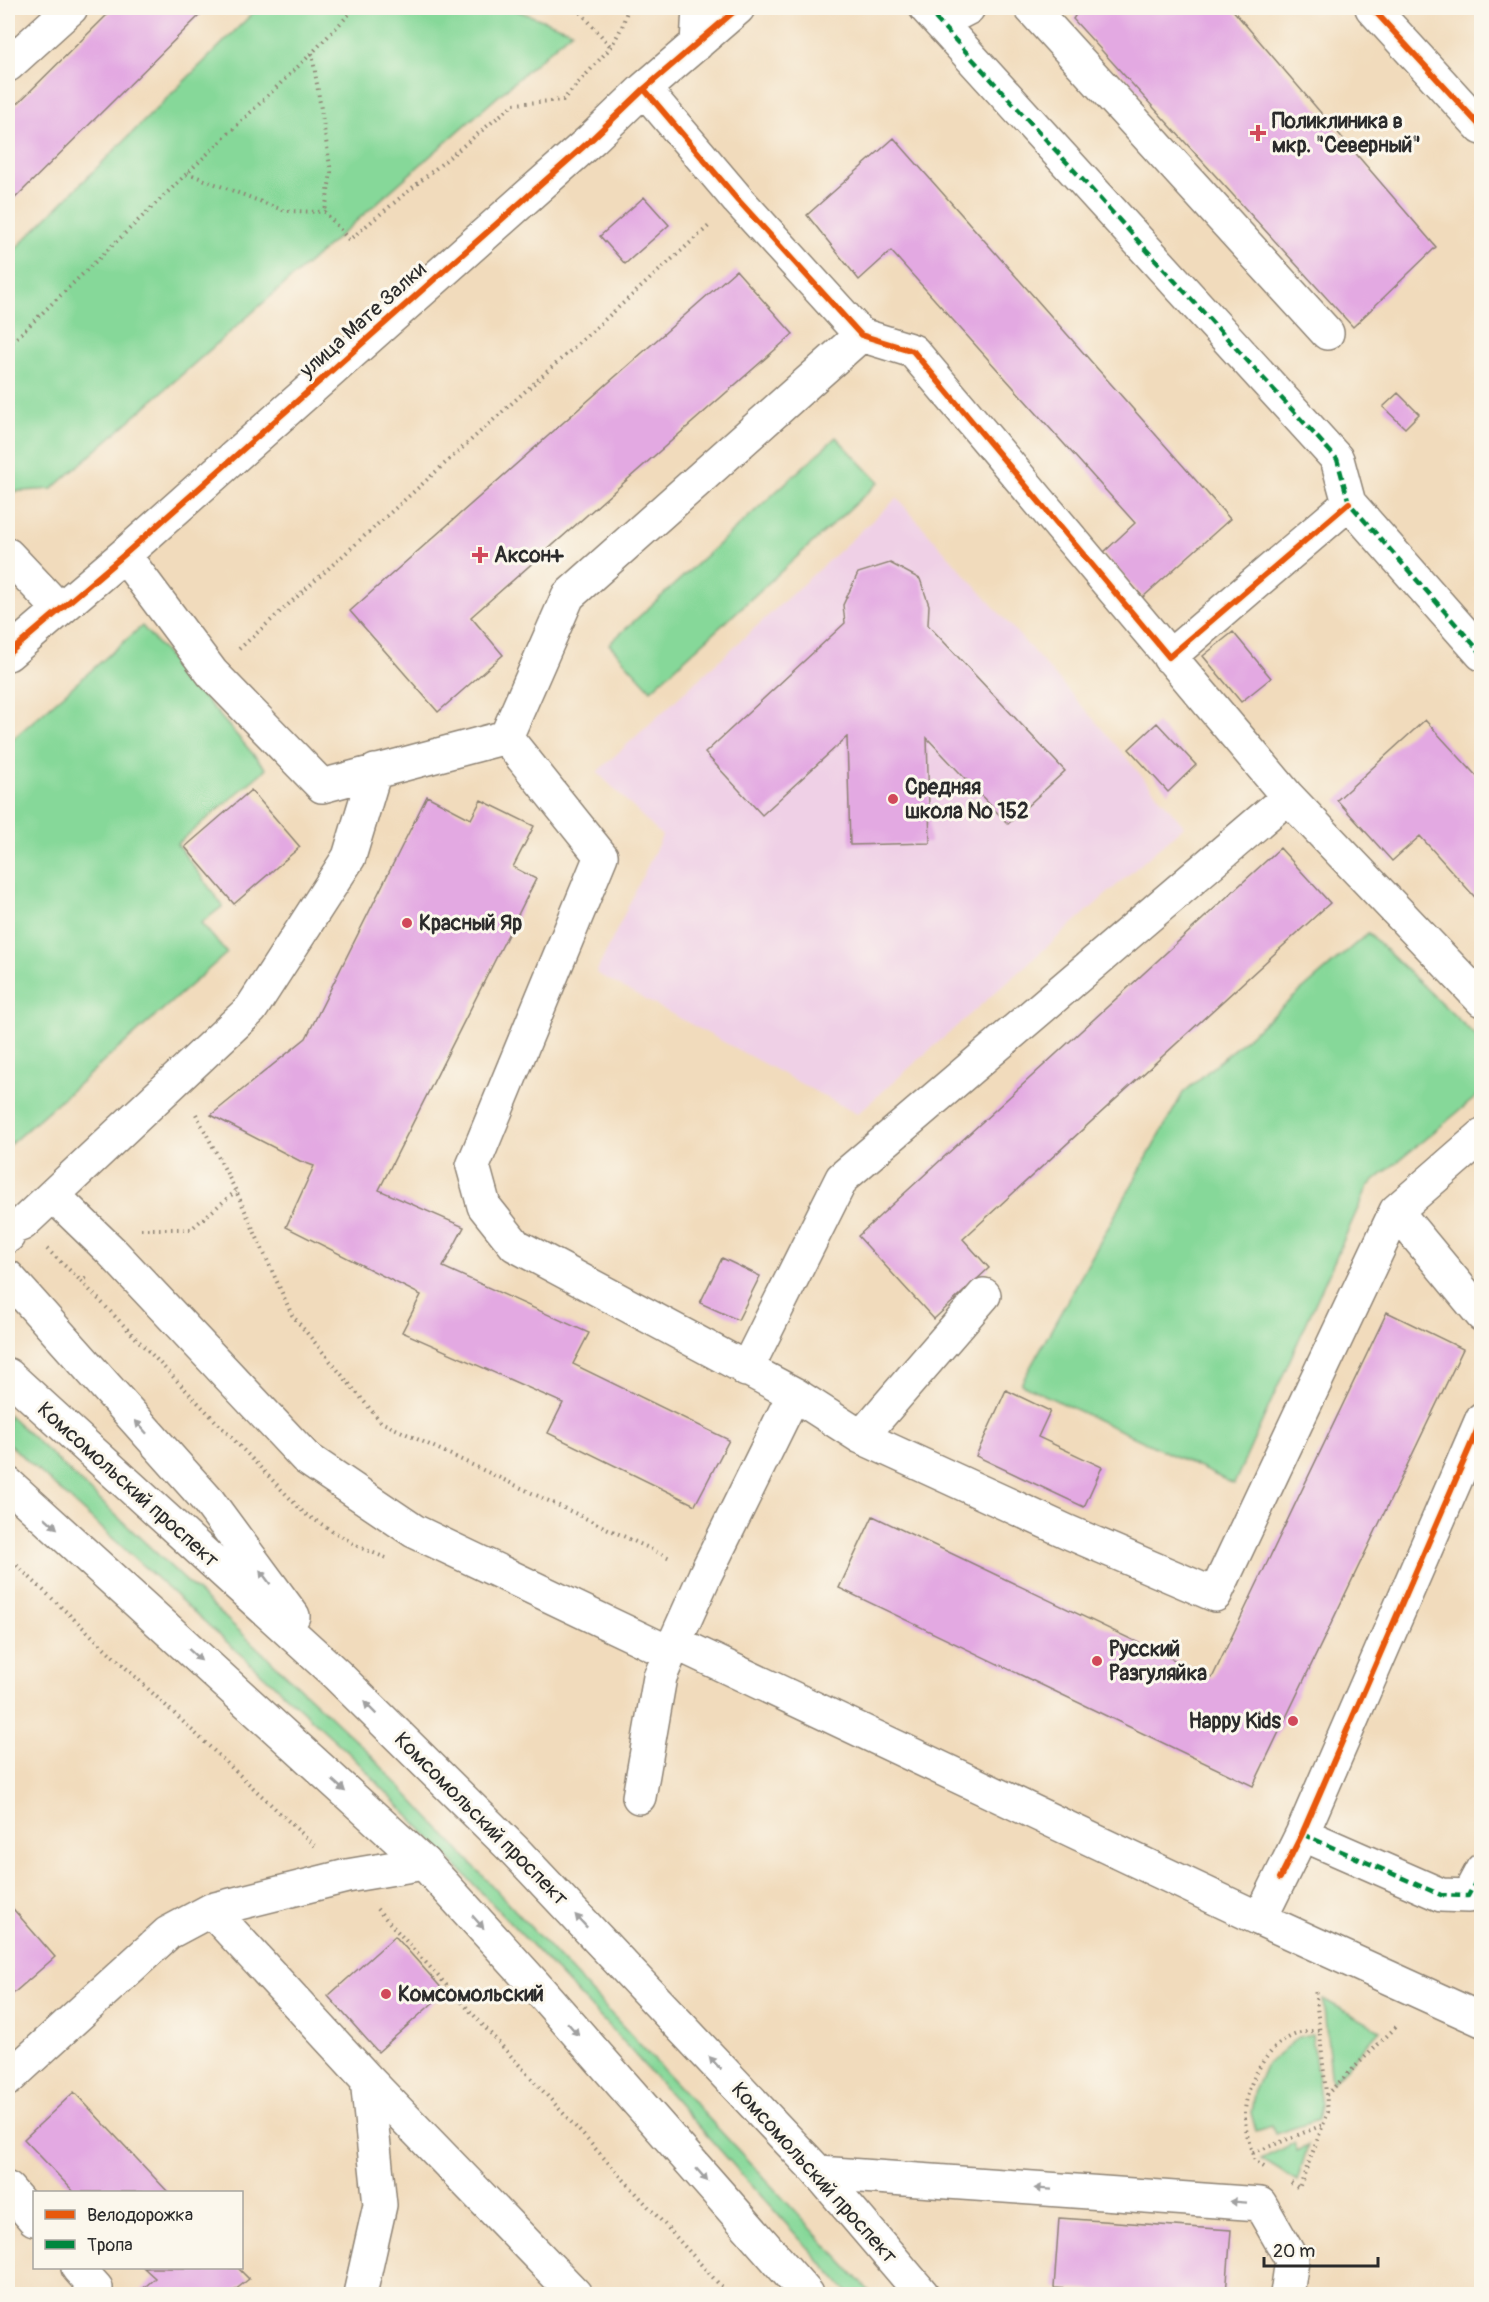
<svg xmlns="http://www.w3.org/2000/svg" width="1489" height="2302" font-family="Pangolin,sans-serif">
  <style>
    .built { fill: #efd0e6 }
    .green { fill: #86d899; stroke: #588262; stroke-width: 1.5 }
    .building { fill: #e3a9e2 }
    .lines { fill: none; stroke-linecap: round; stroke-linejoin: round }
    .minor-casing { stroke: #8e8374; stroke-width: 36 }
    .major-casing { stroke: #8e8374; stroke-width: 36 }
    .path { stroke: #8e8374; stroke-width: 4; stroke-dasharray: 1.5 4.5; stroke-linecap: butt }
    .minor { stroke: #fff; stroke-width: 33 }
    .major { stroke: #fff; stroke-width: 33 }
    .quiet { stroke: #00873e; stroke-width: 4.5; stroke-dasharray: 9 4.5; stroke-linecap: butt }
    .cycleway-casing { stroke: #fbf7ec; stroke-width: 10 }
    .cycleway { stroke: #e8590c; stroke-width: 6 }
    .oneway { fill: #a0a0a0 }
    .poi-dot { fill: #d1495b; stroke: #fbf7ec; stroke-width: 2 }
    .labels { text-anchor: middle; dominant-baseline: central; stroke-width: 6; stroke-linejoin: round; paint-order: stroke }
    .poi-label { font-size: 21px; font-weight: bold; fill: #2b2b2b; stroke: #fbf7ec; text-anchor: start }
    .street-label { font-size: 21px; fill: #2b2b2b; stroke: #fbf7ec }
  </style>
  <rect width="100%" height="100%" fill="#fbf7ec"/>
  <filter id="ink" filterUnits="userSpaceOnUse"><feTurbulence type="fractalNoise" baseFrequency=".0167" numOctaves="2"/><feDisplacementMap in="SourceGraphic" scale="12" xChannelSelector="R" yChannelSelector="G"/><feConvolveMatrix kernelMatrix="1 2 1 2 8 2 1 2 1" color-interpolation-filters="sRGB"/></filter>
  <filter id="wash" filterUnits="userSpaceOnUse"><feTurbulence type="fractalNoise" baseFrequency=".008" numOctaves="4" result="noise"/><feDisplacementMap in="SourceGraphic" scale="24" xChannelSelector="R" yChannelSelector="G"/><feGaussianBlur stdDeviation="1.35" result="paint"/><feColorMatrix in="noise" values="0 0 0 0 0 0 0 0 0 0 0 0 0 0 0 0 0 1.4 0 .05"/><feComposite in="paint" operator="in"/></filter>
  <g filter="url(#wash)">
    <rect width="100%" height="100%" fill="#f1dbbc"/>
    <!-- built -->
    <path class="built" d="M897 498 1097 723 1184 826 857 1114 596 973 662 836 597 772Z"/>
    <!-- green -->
    <path class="green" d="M258 8H510L572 31 52 489 8 492V256Z
      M836 437 879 482 651 690 609 644Z
      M142 626 266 769 177 844 223 906 201 923 227 953 8 1146V743Z
      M1368 933 1481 1041V1093L1368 1186 1234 1484 1021 1384 1183 1093Z
      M8 1414 363 1747 872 2294H849L616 2034 350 1754 8 1443Z
      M1323 1999 1380 2030 1332 2083Z
      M1312 2035 1321 2105 1318 2120 1275 2134 1272 2126 1256 2131 1251 2113 1255 2089 1265 2066 1298 2037Z
      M1294 2143 1297 2151 1308 2146 1297 2181 1261 2159Z"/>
    <g id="blocks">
      <!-- building -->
      <path class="building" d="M114 8H207L8 205V113Z
        M1080 8H1231L1436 247 1353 327 1073 19Z
        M1471 8H1482V19Z
        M894 138 1230 519 1143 597 1103 553 1135 523 891 251 859 280 807 215Z
        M644 197 669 225 625 264 600 236Z
        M736 270 793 334 471 617 503 655 438 712 350 611Z
        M1398 393 1419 414 1405 428 1383 407Z
        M890 563 920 579 929 605 928 625 1065 771 1008 824 927 738 930 843 850 845 847 737 762 815 705 753 845 623 843 605 858 573Z
        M1233 632 1271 678 1241 702 1203 656Z
        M1425 720 1482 782V905L1420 836 1392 861 1337 800Z
        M1157 723 1196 765 1168 792 1129 749Z
        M251 790 300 847 234 904 185 847Z
        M427 796 471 819 481 800 534 826 513 867 536 879 379 1190 464 1227 443 1267 589 1333 573 1364 729 1440 695 1505 548 1433 563 1403 402 1332 421 1295 286 1227 314 1166 300 1161 211 1115 306 1038Z
        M1280 848 1330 903 963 1239 989 1268 934 1319 858 1236Z
        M722 1258 760 1276 738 1320 700 1303Z
        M1387 1312 1463 1349 1253 1786 839 1588 873 1516 1212 1678Z
        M1006 1390 1050 1411 1038 1437 1102 1467 1084 1507 976 1456Z
        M8 1903 55 1957 8 1998Z
        M395 1936 445 1992 378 2052 328 1996Z
        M74 2092 168 2192H74L24 2139Z
        M1059 2218 1231 2230 1226 2294H1137L1054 2288Z
        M144 2268H238L249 2279 230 2294H137L155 2278Z"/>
    </g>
  </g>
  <g filter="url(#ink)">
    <use href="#blocks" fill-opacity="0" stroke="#8e8374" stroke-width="1.5"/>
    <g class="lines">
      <defs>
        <path id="minor" d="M926 8 1337 459 1349 503 1482 654
          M1031 8 1327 333
          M1372 8 1482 128
          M941 22 968 8
          M697 44 699 8
          M8 65 71 8
          M644 89 738 200 861 335 913 351 1288 797 1482 1000
          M8 555 59 609
          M124 555 212 673 322 786 506 737 568 596 861 335
          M8 654 124 555 592 139 644 89 738 8
          M1169 657 1349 503
          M506 737 601 856 473 1166 484 1206 515 1245 794 1394 861 1437 1068 1532 1215 1595 1396 1211 1482 1136
          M53 1195 112 1252 306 1458 414 1531 670 1653 705 1575 794 1394
          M1396 1211 1482 1315
          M8 1236 9 1229 22 1224 251 1009 349 857 375 771
          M746 1370 842 1178 1288 797
          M861 1437 984 1295
          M676 1643 1260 1919 1302 1834 1482 1419
          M639 1797 660 1677 670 1653
          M1302 1834 1441 1895 1468 1896 1482 1870
          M211 1910 367 2079 380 2205 360 2294
          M1260 1919 1482 2020
          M8 2079 168 1933 211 1910 347 1876 424 1863
          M367 2079 575 2294
          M819 2173 1260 2204 1292 2260 1287 2294
          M8 2189 34 2219
          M78 2268 96 2288 89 2294"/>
        <path id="major" d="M8 1277 209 1502 293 1616
          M8 1375 337 1675 515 1851 819 2173 922 2294
          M8 1484 424 1863 535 1985 807 2294"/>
      </defs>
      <!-- minor casing -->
      <use href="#minor" class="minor-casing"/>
      <!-- major casing -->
      <use href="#major" class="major-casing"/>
      <!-- path -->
      <path class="path" d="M577 8 611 47
        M312 53 331 172 325 212
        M187 173 285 211 325 212 349 240 514 104 563 100 611 47 622 27 628 8
        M8 346 312 53 355 8
        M239 649 711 224
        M196 1114 236 1191 292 1315 381 1422 672 1559
        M141 1229H191L236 1191
        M47 1249 81 1281
        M86 1278 81 1281 305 1514 359 1547 386 1558
        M8 1557 315 1846
        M377 1909 728 2294
        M1326 2095 1398 2025
        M1253 2153 1323 2125
        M1264 2167 1255 2161C1250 2147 1245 2131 1245 2116 1244 2086 1267 2044 1297 2034 1304 2032 1312 2031 1320 2030
        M1291 2183 1299 2188 1328 2112 1315 1988"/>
      <!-- minor -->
      <use href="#minor" class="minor"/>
      <!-- major -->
      <use href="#major" class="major"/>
      <!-- quiet -->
      <path class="quiet" d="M926 8 1337 459 1349 503 1482 654
        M1302 1834 1441 1895 1468 1896 1482 1870"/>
      <defs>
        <path id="cycleway" d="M1372 8 1482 128
          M644 89 738 200 861 335 913 351 1169 657 1349 503
          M8 654 124 555 592 139 644 89 738 8
          M1280 1878 1302 1834 1482 1419"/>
      </defs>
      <!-- cycleway casing -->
      <use href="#cycleway" class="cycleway-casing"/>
      <!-- cycleway -->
      <use href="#cycleway" class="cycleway"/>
    </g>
    <!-- one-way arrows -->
    <defs><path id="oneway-solid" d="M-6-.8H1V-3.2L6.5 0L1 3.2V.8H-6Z" transform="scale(1.5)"/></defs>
    <g class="oneway">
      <use href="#oneway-solid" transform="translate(141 1427) rotate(-132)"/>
      <use href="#oneway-solid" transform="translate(51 1523) rotate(42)"/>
      <use href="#oneway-solid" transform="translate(265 1577) rotate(-127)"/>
      <use href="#oneway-solid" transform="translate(195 1655) rotate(42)"/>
      <use href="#oneway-solid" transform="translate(370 1708) rotate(-135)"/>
      <use href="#oneway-solid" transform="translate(339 1786) rotate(42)"/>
      <use href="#oneway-solid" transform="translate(581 1921) rotate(-133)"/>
      <use href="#oneway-solid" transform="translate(478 1922) rotate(48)"/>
      <use href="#oneway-solid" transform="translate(573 2029) rotate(49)"/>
      <use href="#oneway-solid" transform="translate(715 2063) rotate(-133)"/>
      <use href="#oneway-solid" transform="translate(702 2175) rotate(49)"/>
      <use href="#oneway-solid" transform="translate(1043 2189) rotate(-176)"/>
      <use href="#oneway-solid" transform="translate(1238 2202) rotate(-176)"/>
    </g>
  </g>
  <!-- markers -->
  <g class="poi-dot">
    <path d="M1255 124h6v6h6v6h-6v6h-6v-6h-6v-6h6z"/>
    <path d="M477 546h6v6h6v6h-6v6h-6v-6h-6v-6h6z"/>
    <circle cx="893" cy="799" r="6"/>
    <circle cx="407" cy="923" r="6"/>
    <circle cx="1097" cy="1661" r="6"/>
    <circle cx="1293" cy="1721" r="6"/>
    <circle cx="386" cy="1994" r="6"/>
  </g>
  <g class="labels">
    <!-- poi labels -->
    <g class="poi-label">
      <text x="1272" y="121">Поликлиника в<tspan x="1272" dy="24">мкр. "Северный"</tspan></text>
      <text x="494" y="555">Аксон+</text>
      <text x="905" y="787">Средняя<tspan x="905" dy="24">школа № 152</tspan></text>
      <text x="419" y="923">Красный Яр</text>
      <text x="1109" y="1649">Русский<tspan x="1109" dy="24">Разгуляйка</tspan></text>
      <text x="1281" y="1721" text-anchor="end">Happy Kids</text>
      <text x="398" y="1994">Комсомольский</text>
    </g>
    <!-- street labels -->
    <g class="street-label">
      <text transform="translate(363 320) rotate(-42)">улица Мате Залки</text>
      <text transform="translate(128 1485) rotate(42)">Комсомольский проспект</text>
      <text transform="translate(481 1819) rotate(45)">Комсомольский проспект</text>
      <text transform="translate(814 2173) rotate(48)">Комсомольский проспект</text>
    </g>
  </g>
  <!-- margin -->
  <rect width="1489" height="2302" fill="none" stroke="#fbf7ec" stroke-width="30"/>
  <!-- legend -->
  <rect x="33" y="2191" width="210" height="78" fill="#fbf7ec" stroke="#a8a59f" stroke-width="1.5"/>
  <rect x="45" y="2210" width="30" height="9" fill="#e8590c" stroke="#a8a59f" stroke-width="1.5"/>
  <text x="87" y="2221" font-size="18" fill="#2b2b2b">Велодорожка</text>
  <rect x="45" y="2240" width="30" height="9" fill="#00873e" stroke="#a8a59f" stroke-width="1.5"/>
  <text x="87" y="2251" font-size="18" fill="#2b2b2b">Тропа</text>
  <!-- scale -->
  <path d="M1264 2257v9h114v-9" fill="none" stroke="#2b2b2b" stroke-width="3"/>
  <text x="1273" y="2257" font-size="18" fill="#2b2b2b" stroke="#fbf7ec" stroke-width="4.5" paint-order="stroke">20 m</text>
</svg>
